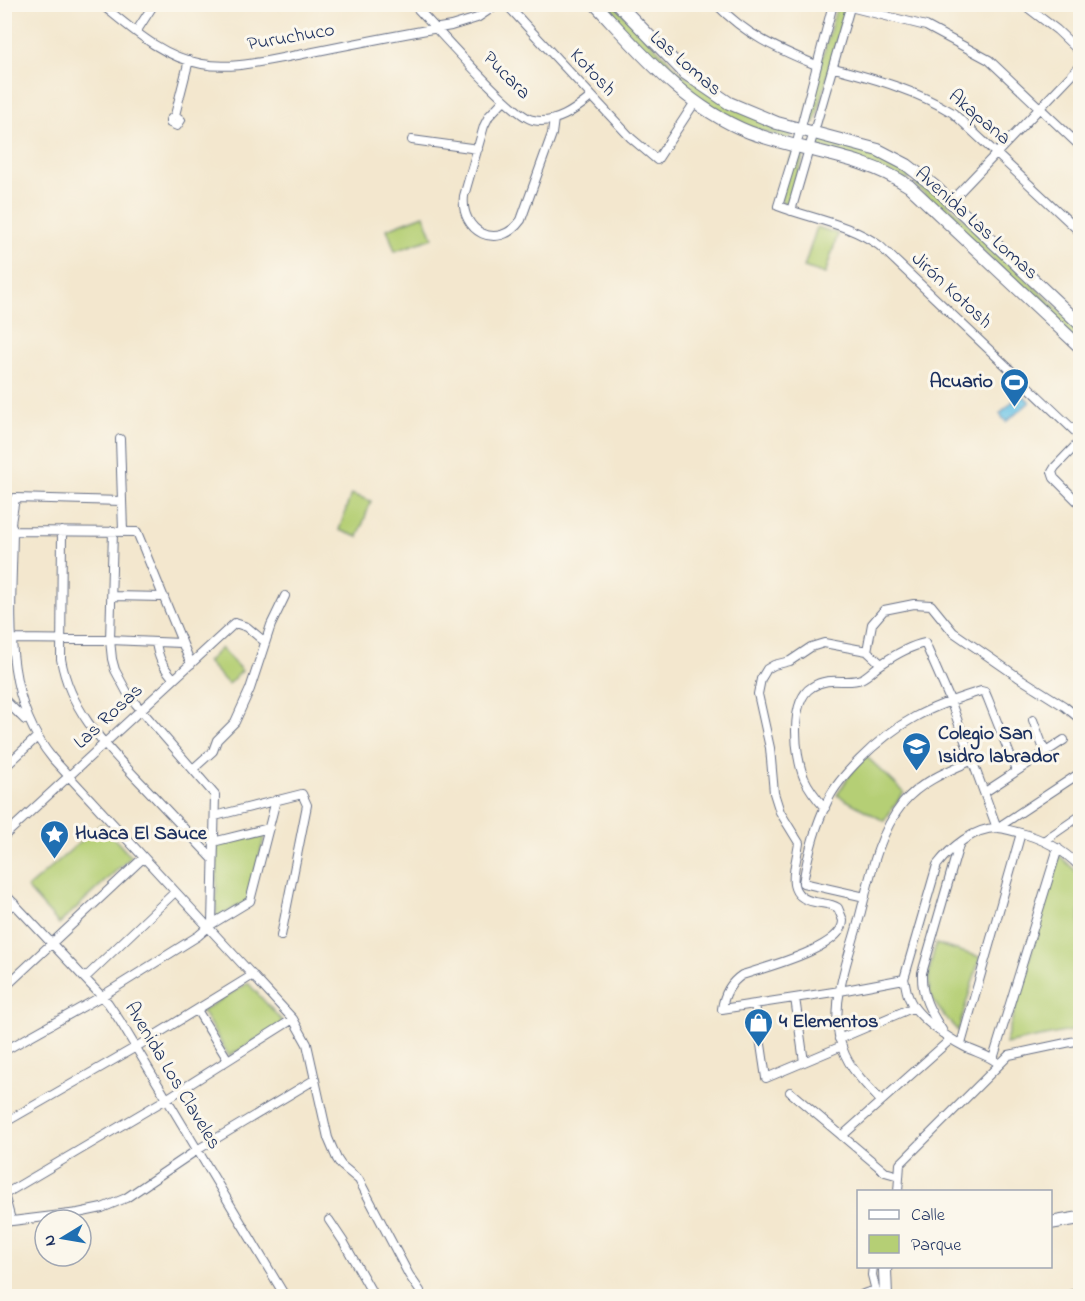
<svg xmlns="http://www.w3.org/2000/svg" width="1085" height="1301" font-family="'Indie Flower',sans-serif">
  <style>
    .green { fill: #b5cf75; stroke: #687f6a; stroke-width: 1.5 }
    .water { fill: #69c3e6; stroke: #4279a2; stroke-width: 1.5 }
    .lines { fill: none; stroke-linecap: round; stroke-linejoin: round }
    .street-casing { stroke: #676f85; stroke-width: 10 }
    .secondary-casing { stroke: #676f85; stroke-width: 14 }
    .street { stroke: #fff; stroke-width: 8 }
    .secondary { stroke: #fff; stroke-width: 12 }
    .labels { text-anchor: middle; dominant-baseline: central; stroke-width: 6; stroke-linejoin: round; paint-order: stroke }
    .street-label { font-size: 20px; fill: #1b2f5e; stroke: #fbf7ec }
    .poi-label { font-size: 20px; font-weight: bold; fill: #1b2f5e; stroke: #fbf7ec; text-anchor: start }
  </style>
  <rect width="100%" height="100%" fill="#fbf7ec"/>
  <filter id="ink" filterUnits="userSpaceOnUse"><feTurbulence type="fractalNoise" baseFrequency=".0167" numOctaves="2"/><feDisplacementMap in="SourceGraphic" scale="12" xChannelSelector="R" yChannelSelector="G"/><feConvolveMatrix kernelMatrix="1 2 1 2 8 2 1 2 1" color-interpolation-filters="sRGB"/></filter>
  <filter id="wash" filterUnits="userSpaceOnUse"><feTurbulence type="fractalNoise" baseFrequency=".008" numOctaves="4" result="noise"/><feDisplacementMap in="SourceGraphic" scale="24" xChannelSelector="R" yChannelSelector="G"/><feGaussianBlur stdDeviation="1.35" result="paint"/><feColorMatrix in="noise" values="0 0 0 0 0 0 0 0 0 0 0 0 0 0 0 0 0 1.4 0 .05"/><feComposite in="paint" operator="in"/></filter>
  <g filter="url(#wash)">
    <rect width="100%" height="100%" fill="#f3e7ce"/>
    <!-- green -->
    <path class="green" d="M601 5H614L681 73 790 130 791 134 789 139 748 127 684 90Z
      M837 5H847L815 123 805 121Z
      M819 138 870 151 893 161 912 176 908 180 815 146V140Z
      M793 152H802L804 155 789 202 784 204 780 198Z
      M923 180 1080 330V346L915 185 919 181Z
      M424 215 433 238 395 251 387 229Z
      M817 227 838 234 825 274 804 267Z
      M351 494 371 501 358 537 339 530Z
      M221 648 242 671 228 684 207 662Z
      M866 756 904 792 884 821 837 795 851 773Z
      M101 824 131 857 59 924 27 888Z
      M266 831 248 900 218 918 216 917 217 842Z
      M1059 855 1080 875V1029L1005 1044Z
      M936 944 980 957 958 1031C926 997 923 988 936 944Z
      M248 983 284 1023 229 1056 202 1011Z"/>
    <!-- water -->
    <path class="water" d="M1021 393 1030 402 1006 422 1000 414Z"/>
  </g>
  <g filter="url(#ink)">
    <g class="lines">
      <defs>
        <path id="street" d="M101 4C132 29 162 57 202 64 233 70 268 60 298 55 349 45 400 34 451 26L477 18 498 4
          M413 4C433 24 513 117 533 120 555 125 575 110 591 97
          M506 4 631 138 657 160 695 102
          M716 4C747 36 776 48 816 65
          M833 4 794 154 778 206C812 219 850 224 880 246L1080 436
          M1023 4 1057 30 1080 52
          M850 7 926 26 989 60 1080 146
          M136 32 154 4
          M834 68C876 79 915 90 953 113L1080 232
          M504 100 489 116 484 126 464 196C460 232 498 252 521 220L552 134 554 119
          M175 115 181 120 177 126 170 123V120L175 115 189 60
          M412 140 478 149
          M951 201 1080 66
          M791 211 851 4
          M120 439 123 531
          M1080 441 1055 467 1052 472 1054 478 1080 504
          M122 501 15 498 11 523 13 531C12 610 0 695 53 759L293 1019 307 1044 328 1138 337 1159 341 1165 359 1180 409 1275 420 1291
          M13 531 137 532 191 664
          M62 531 61 659C70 712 107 747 142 784 166 809 189 834 212 858
          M112 596 164 597
          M12 639 110 640 181 643
          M156 642C158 658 163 667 174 679
          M867 651 824 643 811 647 790 661 774 665 767 669 761 679 758 694 770 748 774 793 780 812 799 843C796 867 782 896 815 902 823 904 830 903 838 908 839 911 842 917 843 921 843 948 763 968 742 975 730 983 724 994 722 1009L840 991 904 979
          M881 664 867 651 872 624 884 610 914 604 931 605 953 632 1018 677 1064 706 1080 719
          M4 699 25 720
          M1033 720 1045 752
          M4 768 36 738
          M193 769 213 751 217 740 235 722 250 689 271 625 285 596
          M985 792 1064 740
          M825 808C817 799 809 789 804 778 795 756 789 701 812 687 830 675 846 685 861 679 868 676 874 669 880 665 893 656 910 646 925 643L950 700 997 828
          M215 816 302 794 307 805 281 936
          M997 828 1080 773
          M4 836 235 623 247 627 265 642
          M1045 840 1080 816
          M213 842 269 828
          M4 893 108 1003 120 1021 285 1296
          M865 897 803 883C808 854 815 826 828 800 835 785 848 771 859 760 898 721 929 707 981 691L985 692 988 699 1016 770
          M4 912 14 903
          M212 924 250 901 276 800
          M85 978 175 892
          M4 988 143 858
          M795 998 804 1062
          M755 1004 766 1078 842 1046
          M197 1010 228 1060
          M942 1030C930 1011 921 996 922 973L959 845
          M839 1039 914 1007
          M4 1040 11 1047
          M961 1044 1021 833
          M4 1051 102 996 198 936 212 924 215 795 129 696 115 670 112 659 110 640 113 531
          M993 1059 1058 848
          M999 1064C989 1055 977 1053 965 1047 948 1038 916 1017 909 998 906 992 906 985 904 979L937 865C950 848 975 827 998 828 1004 828 1011 831 1017 832 1042 838 1062 848 1080 867
          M790 1092 885 1172 899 1176
          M880 1100C863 1081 846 1066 840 1040 836 1025 837 1004 840 990 844 967 852 945 858 923 869 883 876 837 903 803 920 782 948 771 973 760
          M4 1123 136 1047 253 975
          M842 1136 951 1039
          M898 1192 900 1164 1009 1055 1080 1040
          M4 1194 11 1220
          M5 1194 168 1098 293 1019
          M329 1220 343 1241 374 1296
          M4 1222 78 1213 102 1208 126 1198 197 1150 314 1080
          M873 1266 872 1275 876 1291
          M4 1296H5
          M860 1296C870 1290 875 1291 886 1293
          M1063 1296 1080 1293"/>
        <path id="secondary" d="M595 4C641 53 685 107 749 132 802 152 861 154 909 186L1080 347
          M618 4 685 73 729 103 777 123 878 150 907 165 934 186 1080 324
          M1050 1223 1080 1218
          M886 1296 885 1270 886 1266"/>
      </defs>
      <!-- street casing -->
      <use href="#street" class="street-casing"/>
      <!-- secondary casing -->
      <use href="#secondary" class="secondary-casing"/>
      <!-- street -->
      <use href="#street" class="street"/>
      <!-- secondary -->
      <use href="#secondary" class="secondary"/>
    </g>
  </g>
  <!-- icons -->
  <defs>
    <symbol id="stadium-pin" viewBox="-11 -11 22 30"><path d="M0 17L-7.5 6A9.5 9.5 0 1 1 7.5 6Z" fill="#1f6fb2" stroke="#fbf7ec"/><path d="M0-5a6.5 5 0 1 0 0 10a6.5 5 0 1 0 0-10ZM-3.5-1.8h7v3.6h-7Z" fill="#fff"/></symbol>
    <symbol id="school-pin" viewBox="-11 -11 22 30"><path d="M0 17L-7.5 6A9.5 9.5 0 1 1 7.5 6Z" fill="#1f6fb2" stroke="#fbf7ec"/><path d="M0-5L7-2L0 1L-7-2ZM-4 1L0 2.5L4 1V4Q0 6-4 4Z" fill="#fff"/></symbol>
    <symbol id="sight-pin" viewBox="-11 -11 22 30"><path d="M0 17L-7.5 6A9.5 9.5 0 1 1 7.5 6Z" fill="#1f6fb2" stroke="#fbf7ec"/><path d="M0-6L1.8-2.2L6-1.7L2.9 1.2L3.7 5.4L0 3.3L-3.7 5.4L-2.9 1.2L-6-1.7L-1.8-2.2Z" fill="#fff"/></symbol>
    <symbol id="shop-pin" viewBox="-11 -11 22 30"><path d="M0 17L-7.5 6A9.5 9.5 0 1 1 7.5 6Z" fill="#1f6fb2" stroke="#fbf7ec"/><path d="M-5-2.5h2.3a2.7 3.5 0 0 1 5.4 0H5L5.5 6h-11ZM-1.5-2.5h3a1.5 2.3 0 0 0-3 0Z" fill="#fff"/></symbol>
  </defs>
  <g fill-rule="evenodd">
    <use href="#stadium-pin" x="998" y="366" width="33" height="45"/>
    <use href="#school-pin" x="900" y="730" width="33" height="45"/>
    <use href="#sight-pin" x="38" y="818" width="33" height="45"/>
    <use href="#shop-pin" x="742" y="1006" width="33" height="45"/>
  </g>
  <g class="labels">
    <!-- street labels -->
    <g class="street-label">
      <text transform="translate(291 38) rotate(-10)">Puruchuco</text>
      <text transform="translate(685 64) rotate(41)">Las Lomas</text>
      <text transform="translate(592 73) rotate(47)">Kotosh</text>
      <text transform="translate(506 76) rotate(45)">Pucara</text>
      <text transform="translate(979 118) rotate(40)">Akapana</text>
      <text transform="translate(976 224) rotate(42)">Avenida Las Lomas</text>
      <text transform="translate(951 291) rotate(43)">Jirón Kotosh</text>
      <text transform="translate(109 717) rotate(-43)">Las Rosas</text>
      <text transform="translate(172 1076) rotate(59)">Avenida Los Claveles</text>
    </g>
    <!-- poi labels -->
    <g class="poi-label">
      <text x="993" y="382" text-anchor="end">Acuario</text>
      <text x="938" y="734">Colegio San<tspan x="938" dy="23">Isidro labrador</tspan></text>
      <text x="75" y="834">Huaca El Sauce</text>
      <text x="779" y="1022">4 Elementos</text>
    </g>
  </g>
  <!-- margin -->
  <rect width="1085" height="1301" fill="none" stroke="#fbf7ec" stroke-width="24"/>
  <!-- legend -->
  <rect x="857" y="1190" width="195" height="78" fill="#fbf7ec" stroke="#a1a7b3" stroke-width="1.5"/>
  <rect x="869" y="1210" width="30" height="9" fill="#ffffff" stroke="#a1a7b3" stroke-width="1.5"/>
  <text x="911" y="1220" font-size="18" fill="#1b2f5e">Calle</text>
  <rect x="869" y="1235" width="30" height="18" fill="#b5cf75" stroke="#a1a7b3" stroke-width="1.5"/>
  <text x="911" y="1250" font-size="18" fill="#1b2f5e">Parque</text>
  <!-- north arrow -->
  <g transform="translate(63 1238) rotate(259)"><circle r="28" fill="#fbf7ec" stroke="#a1a7b3" stroke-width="1.5"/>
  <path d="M0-4.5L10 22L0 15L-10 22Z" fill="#1f6fb2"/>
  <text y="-9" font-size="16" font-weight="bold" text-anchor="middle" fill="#1b2f5e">N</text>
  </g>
</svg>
